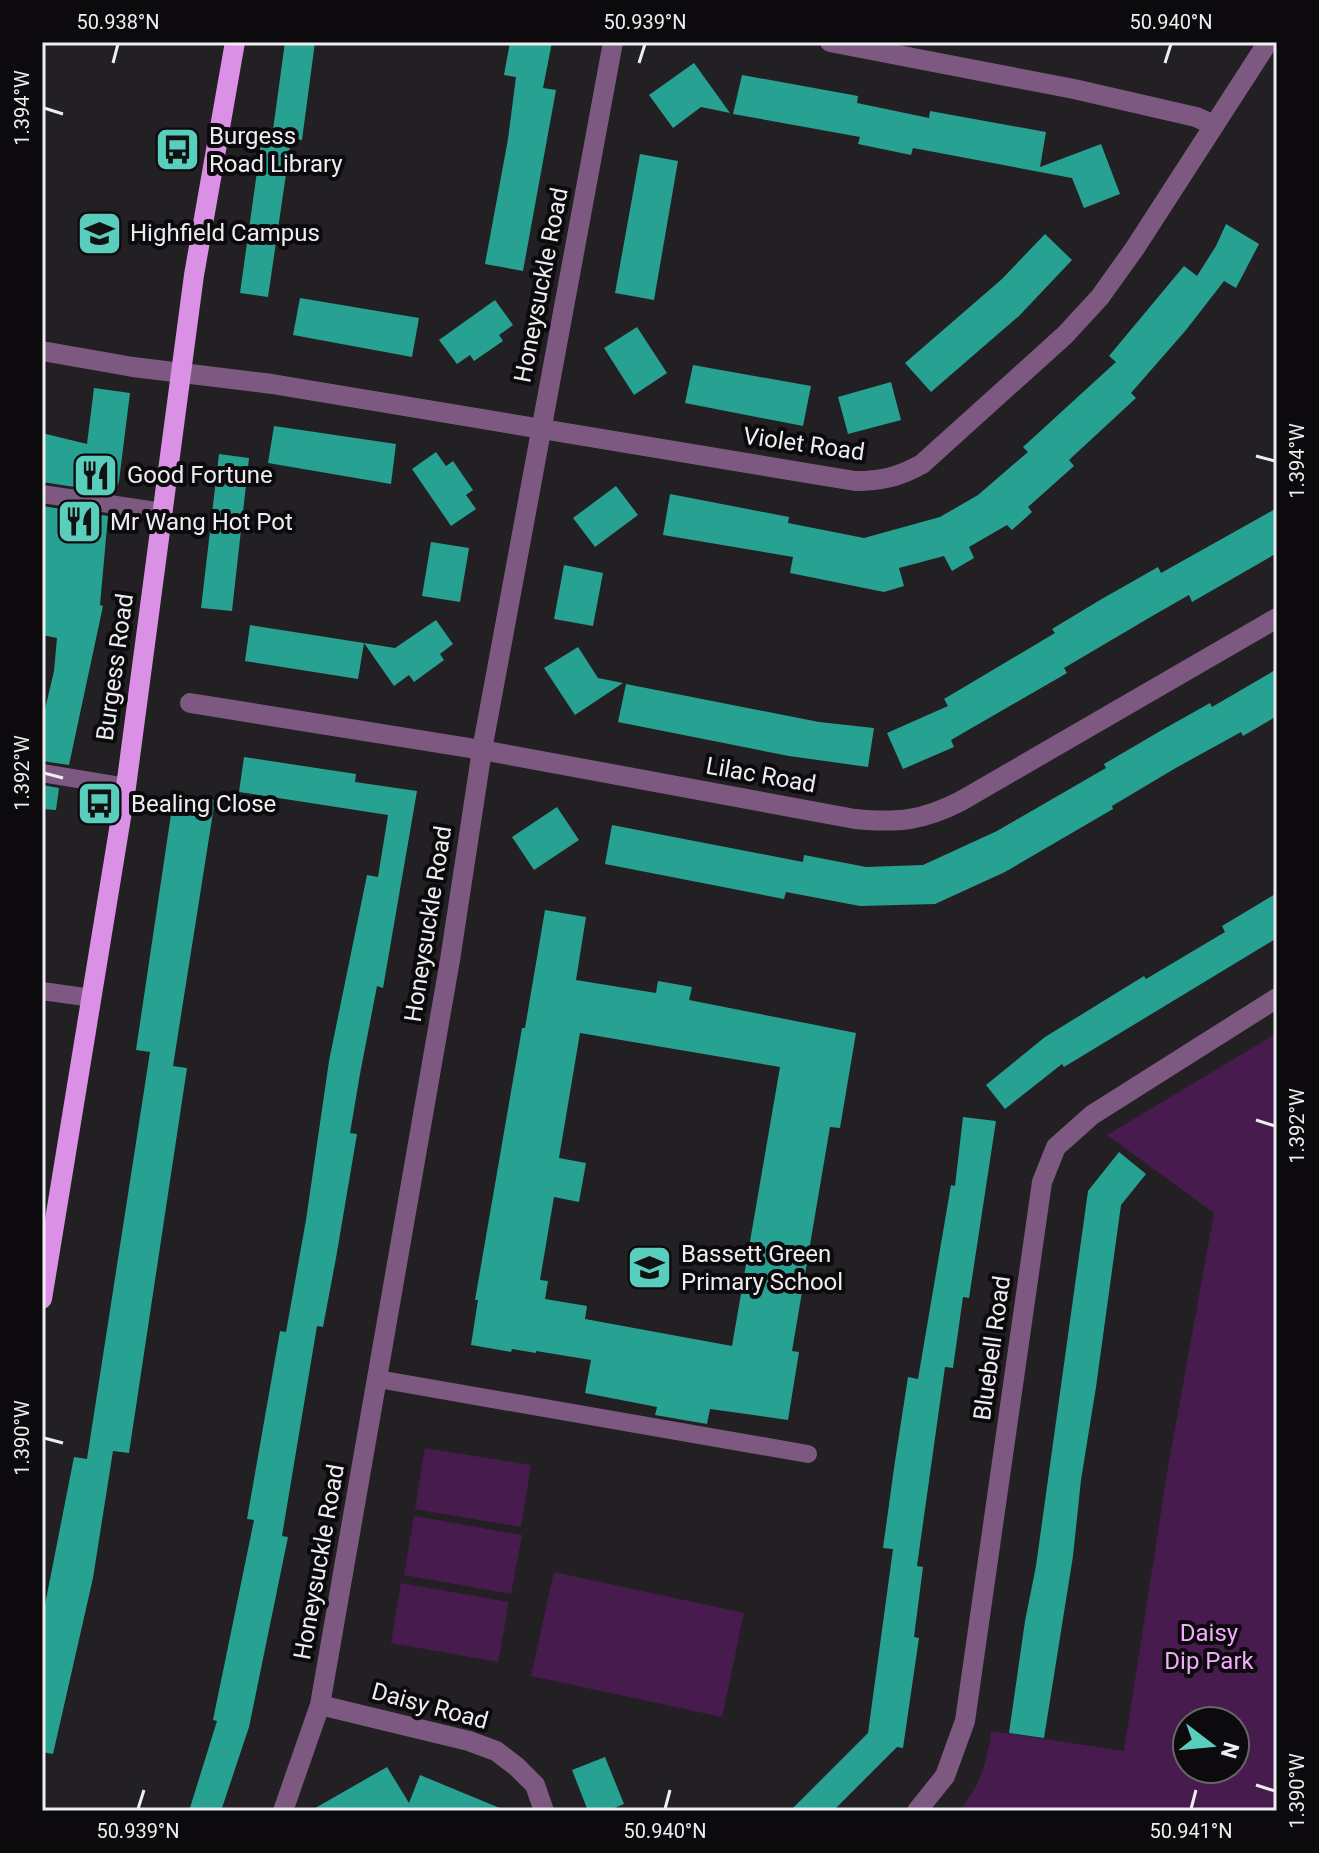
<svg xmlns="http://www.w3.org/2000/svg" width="1319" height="1853" font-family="Roboto,sans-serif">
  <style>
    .green { fill: #471b4d; fill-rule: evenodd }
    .building { fill: #26a192; fill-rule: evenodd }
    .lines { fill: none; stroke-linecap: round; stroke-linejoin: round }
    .lane { stroke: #7d5981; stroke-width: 18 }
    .street { stroke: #7d5981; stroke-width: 20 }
    .primary { stroke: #da90e4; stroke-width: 20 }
    .ticks { fill: none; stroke: #eeedef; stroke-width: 3 }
    .labels { text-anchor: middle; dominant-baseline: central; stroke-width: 8; stroke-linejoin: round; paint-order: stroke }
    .poi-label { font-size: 24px; fill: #eeedef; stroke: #0c0a0c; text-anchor: start }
    .street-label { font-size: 24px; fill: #eeedef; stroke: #0c0a0c }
    .park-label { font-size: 24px; fill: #f3abfd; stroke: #0c0a0c }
    .neatline { fill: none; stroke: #eeedef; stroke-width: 3 }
    .ticks-label { font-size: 20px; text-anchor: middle; fill: #eeedef }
  </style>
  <rect width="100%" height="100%" fill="#232023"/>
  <!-- green -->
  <path class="green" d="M1277 1033V1811H959C979 1787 988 1762 991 1731L1124 1751 1167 1473 1214 1213 1107 1135ZM1235 1721V1769H1187V1721Z
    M425 1448 531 1465 521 1527 415 1509Z
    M414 1516 522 1535 511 1594 404 1575Z
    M554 1572 744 1613 722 1717 531 1676Z
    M401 1583 509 1602 498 1662 391 1643Z"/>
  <!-- building -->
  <path class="building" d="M285 42H315L302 140 272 137Z
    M510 42H552L543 88 556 90 523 271 485 264 508 139 516 77 504 75Z
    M694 63 730 113 701 107 673 128 649 95Z
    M742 75 858 96 857 103 929 118 930 111 1046 132 1040 167 1101 144 1120 194 1084 208 1072 178 913 148 911 155 858 144 860 137 733 114Z
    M261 143 290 147 268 297 240 293Z
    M640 154 678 161 654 300 615 293Z
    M1226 224 1259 244 1236 288 1224 281 1186 330 1131 393 1136 398 1069 460 1074 466 1028 507 1032 512 1012 530 1007 525 969 547 974 558 952 571 944 556 899 568 904 586 884 592 790 573 793 557 663 535 670 494 789 517 788 523 864 538 940 517 978 495 1028 452 1023 447 1116 362 1109 356 1184 266 1197 276 1216 246Z
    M1045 234 1072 260 1019 316 931 392 905 363 1002 279Z
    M300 298 419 318 412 357 293 335Z
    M495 300 513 325 499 335 503 341 474 361 470 355 457 364 439 340Z
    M637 327 667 373 634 395 604 348Z
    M693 365 811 386 803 426 685 403Z
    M891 382 901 420 848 434 838 397Z
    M94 388 130 393 119 481 115 493 42 482V433L87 444Z
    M274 426 396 444 391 484 268 463Z
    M436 452 446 466 453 461 473 490 466 495 476 509 451 526 412 469Z
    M219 454 249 458 232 611 201 608Z
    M616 486 638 515 595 547 573 518Z
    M42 506 108 516 100 605 103 606 69 765 42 761V722L54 671 57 638 42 635Z
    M1277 508V553L1192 602 1189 595 1154 615 1064 668 1067 673 951 740 954 747 903 769 887 733 948 706 944 699 1055 633 1052 629 1100 600 1158 567 1161 573Z
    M431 542 469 548 460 602 422 596Z
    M564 565 603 573 593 626 554 619Z
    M436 620 453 644 440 654 444 660 414 682 409 675 394 686 364 643 395 648Z
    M250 625 364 643 358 679 245 661Z
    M578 647 598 678 623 683 575 715 544 668Z
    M1277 669V716L1243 736 1241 732 1174 769 1112 806 1113 809 1005 872 935 904 860 906 786 892 784 899 605 864 612 825 803 862 804 855 866 867 923 865 997 831 1106 768 1104 764 1162 730 1210 703 1212 707Z
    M626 684 819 722 874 728 868 767 789 756 618 722Z
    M244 757 356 774 355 782 417 791 383 988 377 986 360 1074 350 1133 357 1134 336 1258 323 1327 317 1326 282 1536 288 1537 249 1727 221 1811H189L217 1721 213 1720 254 1520 247 1519 280 1331 286 1332 306 1220 329 1061 367 875 378 877 388 815 239 792Z
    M42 785 59 788 56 810 42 809Z
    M174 794 215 800 173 1066 187 1068 129 1453 113 1451 93 1578 53 1754 42 1752V1620L74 1457 87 1459 150 1052 136 1050Z
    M557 807 579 840 534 870 512 837Z
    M1277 893V938L1064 1067 1062 1064 1005 1109 986 1085 1045 1037 1144 976 1146 979 1225 932 1222 926Z
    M545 910 586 917 576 980 656 993 658 981 692 987 689 1000 856 1033 840 1128 830 1127 792 1351 799 1352 788 1420 710 1409 707 1424 655 1415 657 1407 585 1393 591 1360 536 1351V1353L512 1349 511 1352 471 1345 478 1300H475L522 1028H525ZM580 1033 780 1067 732 1346 585 1319 587 1306 545 1299 548 1281 540 1280 554 1197 579 1202 586 1163 559 1158Z
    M963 1117 996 1121 969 1298 963 1297 953 1368 945 1367 917 1566 923 1567 914 1637 919 1638 903 1748 897 1747 833 1811H790L868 1733 893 1549 883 1548 895 1461 908 1377 918 1379 951 1185 955 1186Z
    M1119 1152 1146 1174 1121 1205 1096 1387 1081 1480 1073 1556 1044 1738 1009 1733 1025 1621 1036 1566 1088 1191Z
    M605 1757 624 1804 607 1811H588L572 1770Z
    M387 1767 409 1803 420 1775 507 1811H310Z"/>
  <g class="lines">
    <!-- lane -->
    <path class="lane" d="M42 494 163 512
      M42 773 126 787
      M42 991 92 998
      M378 1379 808 1454"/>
    <!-- street -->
    <path class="street" d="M830 42 1074 89 1196 117 1214 125
      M42 351 133 367 272 384 855 481C881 481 899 477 922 464L1065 335 1100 297 1135 248 1268 42
      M190 703 482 750 855 819C898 823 922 821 961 801L1277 618
      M320 1705 469 1741 496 1751 517 1767 535 1785 544 1811
      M283 1811 320 1705 450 960 482 750 613 42
      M917 1811 945 1776 965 1721 1042 1182 1056 1147 1092 1115 1277 998"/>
    <!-- primary -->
    <path class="primary" d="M42 1299 126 787 194 275 235 42"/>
  </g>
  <!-- ticks -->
  <path class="ticks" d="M113 63 118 44M639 63 645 44M1165 63 1171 44M44 108 63 114M1256 456 1275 461M44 773 63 778M1256 1120 1275 1126M44 1438 63 1443M1256 1785 1275 1791M138 1809 144 1790M665 1809 670 1790M1191 1809 1196 1790"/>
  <!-- icons -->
  <defs>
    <symbol id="bus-square" viewBox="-11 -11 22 22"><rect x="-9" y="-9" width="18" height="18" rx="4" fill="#5acebd" stroke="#0c0a0c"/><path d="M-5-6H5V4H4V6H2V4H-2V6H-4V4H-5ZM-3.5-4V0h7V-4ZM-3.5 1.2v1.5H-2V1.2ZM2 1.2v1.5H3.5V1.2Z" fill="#111"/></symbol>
    <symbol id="university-square" viewBox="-11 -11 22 22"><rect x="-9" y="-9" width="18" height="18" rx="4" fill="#5acebd" stroke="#0c0a0c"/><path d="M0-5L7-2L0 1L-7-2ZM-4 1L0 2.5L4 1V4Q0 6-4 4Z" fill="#111"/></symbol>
    <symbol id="restaurant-square" viewBox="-11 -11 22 22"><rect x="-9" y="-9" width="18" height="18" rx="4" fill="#5acebd" stroke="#0c0a0c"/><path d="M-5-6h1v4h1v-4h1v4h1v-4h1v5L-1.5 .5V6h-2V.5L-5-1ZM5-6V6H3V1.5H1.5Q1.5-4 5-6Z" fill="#111"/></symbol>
    <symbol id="school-square" viewBox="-11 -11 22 22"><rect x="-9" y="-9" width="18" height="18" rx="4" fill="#5acebd" stroke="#0c0a0c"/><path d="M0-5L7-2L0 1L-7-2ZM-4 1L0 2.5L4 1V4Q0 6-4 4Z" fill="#111"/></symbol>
  </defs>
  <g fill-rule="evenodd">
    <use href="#bus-square" x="152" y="124" width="51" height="51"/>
    <use href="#university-square" x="74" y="208" width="51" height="51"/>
    <use href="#restaurant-square" x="70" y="450" width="51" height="51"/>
    <use href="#restaurant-square" x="54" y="496" width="51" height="51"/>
    <use href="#bus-square" x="74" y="778" width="51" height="51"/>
    <use href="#school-square" x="624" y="1242" width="51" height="51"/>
  </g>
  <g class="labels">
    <!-- poi labels -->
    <g class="poi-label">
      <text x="209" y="136">Burgess<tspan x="209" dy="28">Road Library</tspan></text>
      <text x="130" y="233">Highfield Campus</text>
      <text x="127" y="475">Good Fortune</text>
      <text x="110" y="522">Mr Wang Hot Pot</text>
      <text x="131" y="804">Bealing Close</text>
      <text x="681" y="1254">Bassett Green<tspan x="681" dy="28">Primary School</tspan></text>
    </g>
    <!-- street labels -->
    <g class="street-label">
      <text transform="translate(541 285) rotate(-79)">Honeysuckle Road</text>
      <text transform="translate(804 444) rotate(8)">Violet Road</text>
      <text transform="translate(115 667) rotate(-82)">Burgess Road</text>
      <text transform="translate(761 775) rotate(10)">Lilac Road</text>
      <text transform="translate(428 924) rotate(-81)">Honeysuckle Road</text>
      <text transform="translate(992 1348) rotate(-82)">Bluebell Road</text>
      <text transform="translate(319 1562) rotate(-80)">Honeysuckle Road</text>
      <text transform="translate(430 1706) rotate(15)">Daisy Road</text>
    </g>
    <!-- park labels -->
    <g class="park-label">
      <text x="1209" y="1633">Daisy<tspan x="1209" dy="28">Dip Park</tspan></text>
    </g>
  </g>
  <!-- border -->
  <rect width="1319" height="1853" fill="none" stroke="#0c0a0c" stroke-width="88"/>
  <!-- north arrow -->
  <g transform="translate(1211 1745) rotate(106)"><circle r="38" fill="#0c0a0c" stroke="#666567" stroke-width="2"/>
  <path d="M0-6L14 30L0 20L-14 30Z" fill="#5acebd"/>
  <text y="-12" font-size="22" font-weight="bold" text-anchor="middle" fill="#eeedef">N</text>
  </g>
  <rect x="44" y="44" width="1231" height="1765" class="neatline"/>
  <g class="ticks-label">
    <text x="118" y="29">50.938°N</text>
    <text x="645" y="29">50.939°N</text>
    <text x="1171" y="29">50.940°N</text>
    <text transform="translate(22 108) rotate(-90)" y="7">1.394°W</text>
    <text transform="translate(1297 461) rotate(-90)" y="7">1.394°W</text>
    <text transform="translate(22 773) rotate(-90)" y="7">1.392°W</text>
    <text transform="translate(1297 1126) rotate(-90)" y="7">1.392°W</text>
    <text transform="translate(22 1438) rotate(-90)" y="7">1.390°W</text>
    <text transform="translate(1297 1791) rotate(-90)" y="7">1.390°W</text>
    <text x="138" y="1838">50.939°N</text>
    <text x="665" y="1838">50.940°N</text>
    <text x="1191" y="1838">50.941°N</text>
  </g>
</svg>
